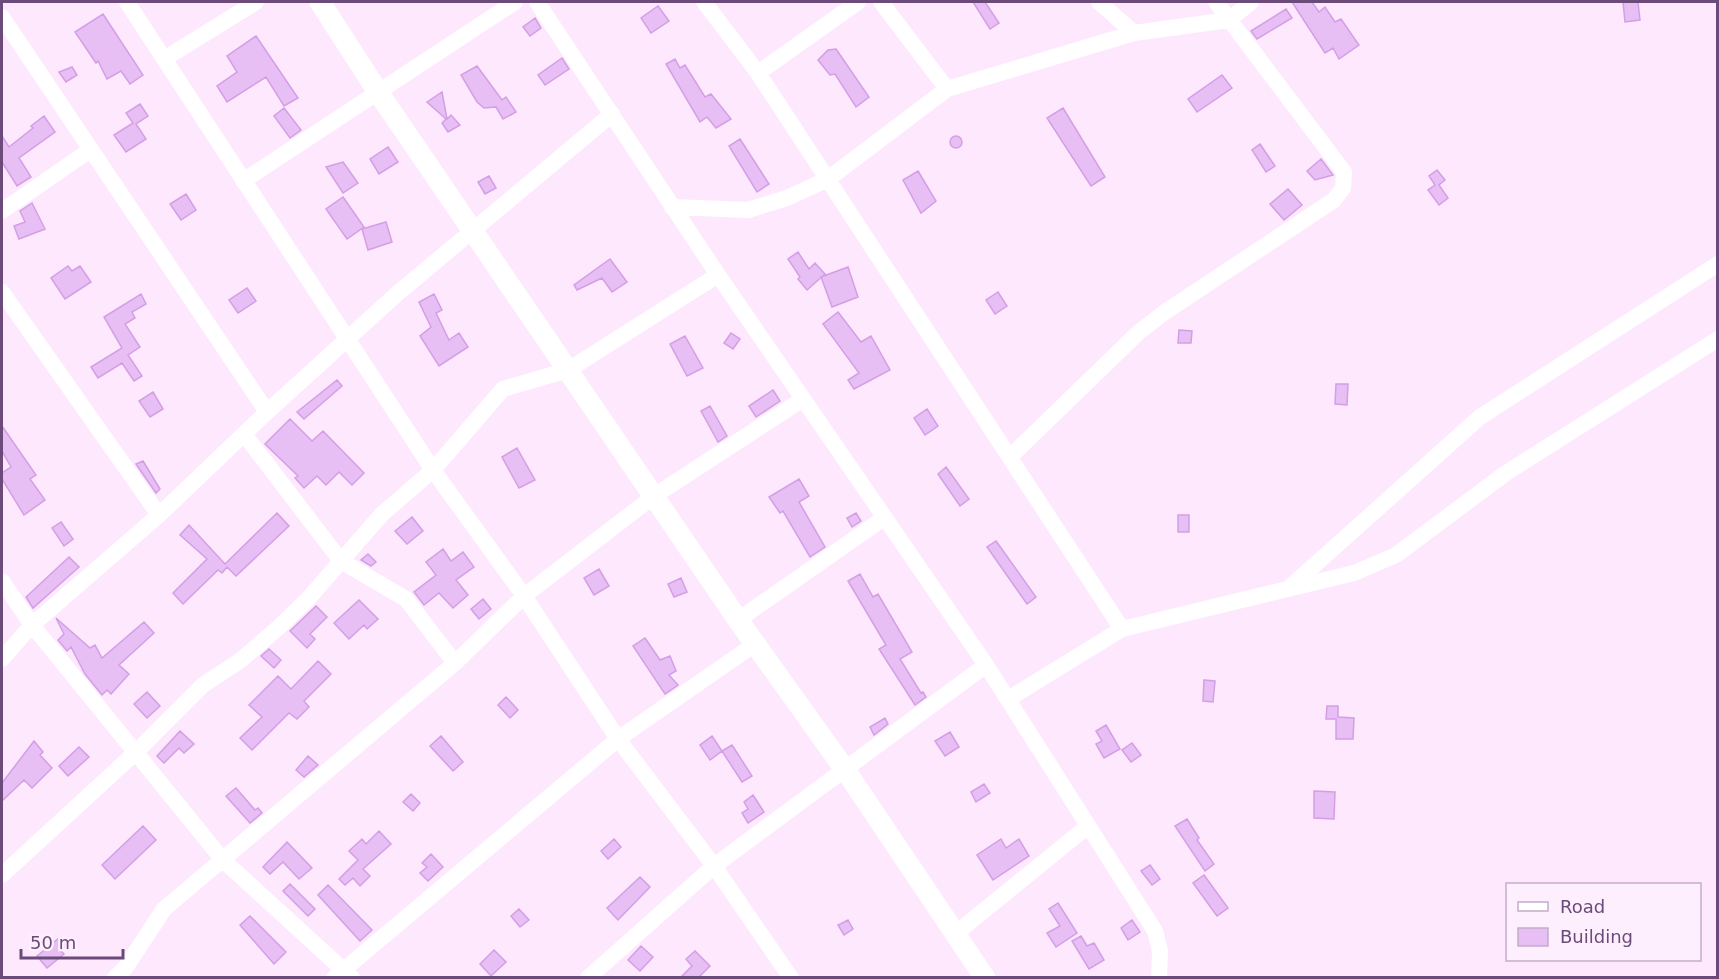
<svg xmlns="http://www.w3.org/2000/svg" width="1719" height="979" font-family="'DejaVu Sans',sans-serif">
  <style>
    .building { fill: #e7bff4; stroke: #d49ee7; stroke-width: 1.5 }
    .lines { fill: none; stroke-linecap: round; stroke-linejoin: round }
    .minor { stroke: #fff; stroke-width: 16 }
    .tertiary { stroke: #fff; stroke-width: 21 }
  </style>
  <rect width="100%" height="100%" fill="#fde8fd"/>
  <!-- building -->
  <path class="building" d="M973 2H985L999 23 990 29Z
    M1292 2H1312L1319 12 1325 7 1335 22 1341 19 1359 45 1339 59 1333 48 1325 53Z
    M1623 2H1638L1640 20 1625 22Z
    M658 6 669 21 651 33 641 18Z
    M1286 9 1292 18 1257 39 1251 31Z
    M103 14 143 75 130 84 121 71 107 79 98 61 96 63 75 32Z
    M535 18 541 28 530 36 523 27Z
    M256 36 298 98 284 106 266 77 227 102 217 86 237 72 227 56Z
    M836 49 869 97 856 107 835 74 830 75 818 60 828 50Z
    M562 58 569 69 545 85 538 75Z
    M675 59 680 68 685 65 705 97 711 94 731 119 716 128 707 117 700 122 666 64Z
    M477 66 502 100 506 97 516 112 503 119 496 107 484 108 477 102 461 75Z
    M72 67 77 75 66 82 59 72Z
    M1222 75 1232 88 1197 112 1188 99Z
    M442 92 447 119 451 115 460 125 448 132 442 123 446 119 427 102Z
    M140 104 148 116 136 124 146 139 126 152 114 135 133 123 126 113Z
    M284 108 301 130 290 138 274 116Z
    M1063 108 1105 177 1091 186 1047 118Z
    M44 116 55 132 19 158 31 177 17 186 2 162V136L9 147 33 128 31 126Z
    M950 142a6 6 0 1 1 12 0a6 6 0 1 1-12 0Z
    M740 139 769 184 757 192 729 146Z
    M1260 144 1275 166 1266 172 1252 150Z
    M388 147 398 162 379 174 370 159Z
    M1321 159 1333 175 1315 180 1307 171Z
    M343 162 358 183 343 193 326 167Z
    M1437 170 1445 180 1439 185 1448 198 1439 205 1428 190 1435 185 1429 176Z
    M918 171 936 201 921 213 903 180Z
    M489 176 496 188 485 194 478 182Z
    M1288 189 1302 205 1284 220 1270 204Z
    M186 194 196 210 181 220 170 204Z
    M343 197 364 227 347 239 326 209Z
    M32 203 45 229 19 239 14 226 25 222 20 211Z
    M386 222 392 242 368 250 362 229Z
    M798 252 809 269 815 263 825 274 807 290 798 279 800 277 788 259Z
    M610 259 627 282 612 292 602 278 577 290 574 285Z
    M68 266 72 271 80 266 91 282 65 299 51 278Z
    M848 267 858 297 832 307 821 277Z
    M247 288 256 301 238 313 229 300Z
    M998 292 1007 306 995 314 986 300Z
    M141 294 146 304 132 312 135 318 125 324 140 347 128 355 142 376 134 381 122 363 98 378 91 367 122 348 104 317Z
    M434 294 442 310 436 313 449 340 459 333 468 347 439 366 420 336 431 327 419 302Z
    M838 312 861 342 871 336 890 370 854 389 848 380 859 373 823 324Z
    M1179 330 1192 331 1191 343H1178Z
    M731 333 740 339 733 349 724 343Z
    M685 336 703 368 687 376 670 344Z
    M337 380 342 386 304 419 297 412Z
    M1336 384H1348L1347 405 1335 404Z
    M773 390 780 401 756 417 749 406Z
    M153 392 163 409 150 417 139 401Z
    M710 406 727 436 718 442 701 411Z
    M927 409 938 426 925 435 914 418Z
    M290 419 312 441 323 431 364 473 352 485 339 472 326 485 317 476 304 488 295 478 298 476 265 444Z
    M2 426 36 475 30 479 45 500 24 515 2 479V473L11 467 2 451Z
    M517 448 535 480 519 488 502 457Z
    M143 461 160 489 156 493 136 464Z
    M946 467 969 499 960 506 938 474Z
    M799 479 809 496 799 502 825 547 810 557 783 511 780 513 769 497Z
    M277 513 289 526 236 576 227 567 222 573 218 570 183 604 173 593 207 559 180 535 189 525 225 564Z
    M856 513 861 521 852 527 847 518Z
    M1178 515H1189V532H1178Z
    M412 517 423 531 407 544 395 531Z
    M61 522 73 539 64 546 52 528Z
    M996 541 1036 597 1027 604 987 547Z
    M443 549 451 561 463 552 474 567 456 580 468 595 453 608 439 593 424 605 414 592 436 575 426 562Z
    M368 554 376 562 371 566 361 560Z
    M69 557 79 567 33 608 26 597Z
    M599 569 609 586 594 595 584 578Z
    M860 574 873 597 878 594 912 652 900 659 921 693 923 692 926 697 915 705 879 649 886 645 848 581Z
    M681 578 687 592 674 597 668 584Z
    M483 599 491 609 479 619 471 609Z
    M359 600 378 619 367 629 364 625 349 639 334 623Z
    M316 606 327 617 310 634 315 639 307 648 290 631Z
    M56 618 90 648 95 645 102 658 144 622 154 633 119 665 129 674 111 694 107 690 102 695 85 674 71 647 67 651 58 640 64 634Z
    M645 638 660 660 670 656 676 671 669 675 678 685 665 694 633 646Z
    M269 649 281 660 274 668 261 656Z
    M318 661 331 674 304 701 309 707 297 719 289 713 252 750 240 738 262 717 249 705 278 676 291 689Z
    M1204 680 1215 681 1213 702 1203 701Z
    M147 692 160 706 147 718 134 704Z
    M506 697 518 710 510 718 498 705Z
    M1327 706H1338V717L1354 718 1353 739H1336V719H1326Z
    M885 718 888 724 874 735 870 727Z
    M1106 725 1120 749 1104 758 1096 744 1102 741 1096 731Z
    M180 731 194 744 184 753 179 748 164 763 157 756Z
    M950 732 959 747 945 756 935 741Z
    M441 736 463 762 453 771 430 746Z
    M712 736 722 751 710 760 700 745Z
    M34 741 43 752 40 755 52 768 32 788 24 780 2 801V783Z
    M1132 743 1141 755 1131 762 1122 750Z
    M732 745 752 776 742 782 722 751Z
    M79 747 89 757 68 776 59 766Z
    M308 756 318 765 304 777 296 770Z
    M984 784 990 793 976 802 971 792Z
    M236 788 255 810 258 808 262 813 250 823 226 796Z
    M1314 791 1335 792 1334 819 1314 818Z
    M411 794 420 803 413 811 403 802Z
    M753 795 764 812 748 823 742 813 748 809 744 802Z
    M1187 819 1199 838 1197 840 1214 864 1205 871 1175 826Z
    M143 826 156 840 115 879 102 865Z
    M379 831 391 844 363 869 370 876 360 886 353 878 345 885 339 879 358 860 349 851 362 839 366 844Z
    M614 839 621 847 608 859 601 851Z
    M1001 839 1006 848 1019 839 1029 856 993 880 977 855Z
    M287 842 312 868 299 879 283 862 270 874 263 867Z
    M431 854 443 867 428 881 420 873 427 867 422 863Z
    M1150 865 1160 879 1152 885 1141 871Z
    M1204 875 1228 908 1217 916 1193 883Z
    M640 877 650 887 618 920 607 908Z
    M290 884 315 909 308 916 283 891Z
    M328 885 372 930 360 941 318 895Z
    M1058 903 1077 933 1056 947 1047 933 1060 926 1049 909Z
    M519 909 529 920 520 927 511 916Z
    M250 916 286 952 274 964 240 925Z
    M848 920 853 929 844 935 838 925Z
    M1132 920 1140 932 1128 940 1121 928Z
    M1081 936 1087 946 1094 943 1104 960 1089 969 1072 941Z
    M59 938 66 946 60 950 64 954 47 968 37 956Z
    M641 946 653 957 640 971 628 960Z
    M494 950 506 962 491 976 480 964Z
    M695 951 710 966 698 978H680L692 966 686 959Z"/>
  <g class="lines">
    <!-- minor -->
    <path class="minor" d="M127 2 433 470 524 596 618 739 714 866 791 978
      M537 2 718 275 986 665 1155 931 1160 951 1159 978
      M704 2 758 73 1122 629 1008 699
      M881 2 947 89
      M1099 2 1134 33
      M2 17 267 412
      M164 59 256 2
      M758 73 858 2
      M243 181 515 2
      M672 207 748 210 787 198 828 179 947 89 1134 33 1229 20 1251 2
      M2 211 90 150
      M2 292 159 515
      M244 434 341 561 406 599 455 663
      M1010 457 1139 332 1165 312 1334 200 1343 188 1344 172 1216 2
      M2 581 32 625 223 860 352 978
      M1289 588 1480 417 1718 264
      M738 620 884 518
      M1122 629 1354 573 1396 555 1506 473 1718 339
      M2 659 32 625 159 515 267 412 398 293 612 114
      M2 875 135 753 203 685 241 660 279 627 308 599 382 514 433 470 503 389 568 370 718 275
      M955 934 1088 826
      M115 978 126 967 164 909 455 663 524 596 654 496 803 399
      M334 978 618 739 755 644
      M588 978 714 866 986 665"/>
    <!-- tertiary -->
    <path class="tertiary" d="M320 2 378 92 738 620 846 771 985 978"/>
  </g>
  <!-- border -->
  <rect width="1719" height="979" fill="none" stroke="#6c4a79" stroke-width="6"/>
  <!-- legend -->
  <rect x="1506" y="883" width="195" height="78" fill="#feefff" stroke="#c4adc9" stroke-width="1.5"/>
  <rect x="1518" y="902" width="30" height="9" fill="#ffffff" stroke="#c4adc9" stroke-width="1.5"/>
  <text x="1560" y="913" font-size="18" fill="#6c4a79">Road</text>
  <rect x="1518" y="928" width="30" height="18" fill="#e7bff4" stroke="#c4adc9" stroke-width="1.5"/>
  <text x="1560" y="943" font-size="18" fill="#6c4a79">Building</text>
  <!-- scale -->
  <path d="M21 949v9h102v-9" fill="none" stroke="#6c4a79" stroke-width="3"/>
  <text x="30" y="949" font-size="18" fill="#6c4a79" stroke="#feefff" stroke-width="4.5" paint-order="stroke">50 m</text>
</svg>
